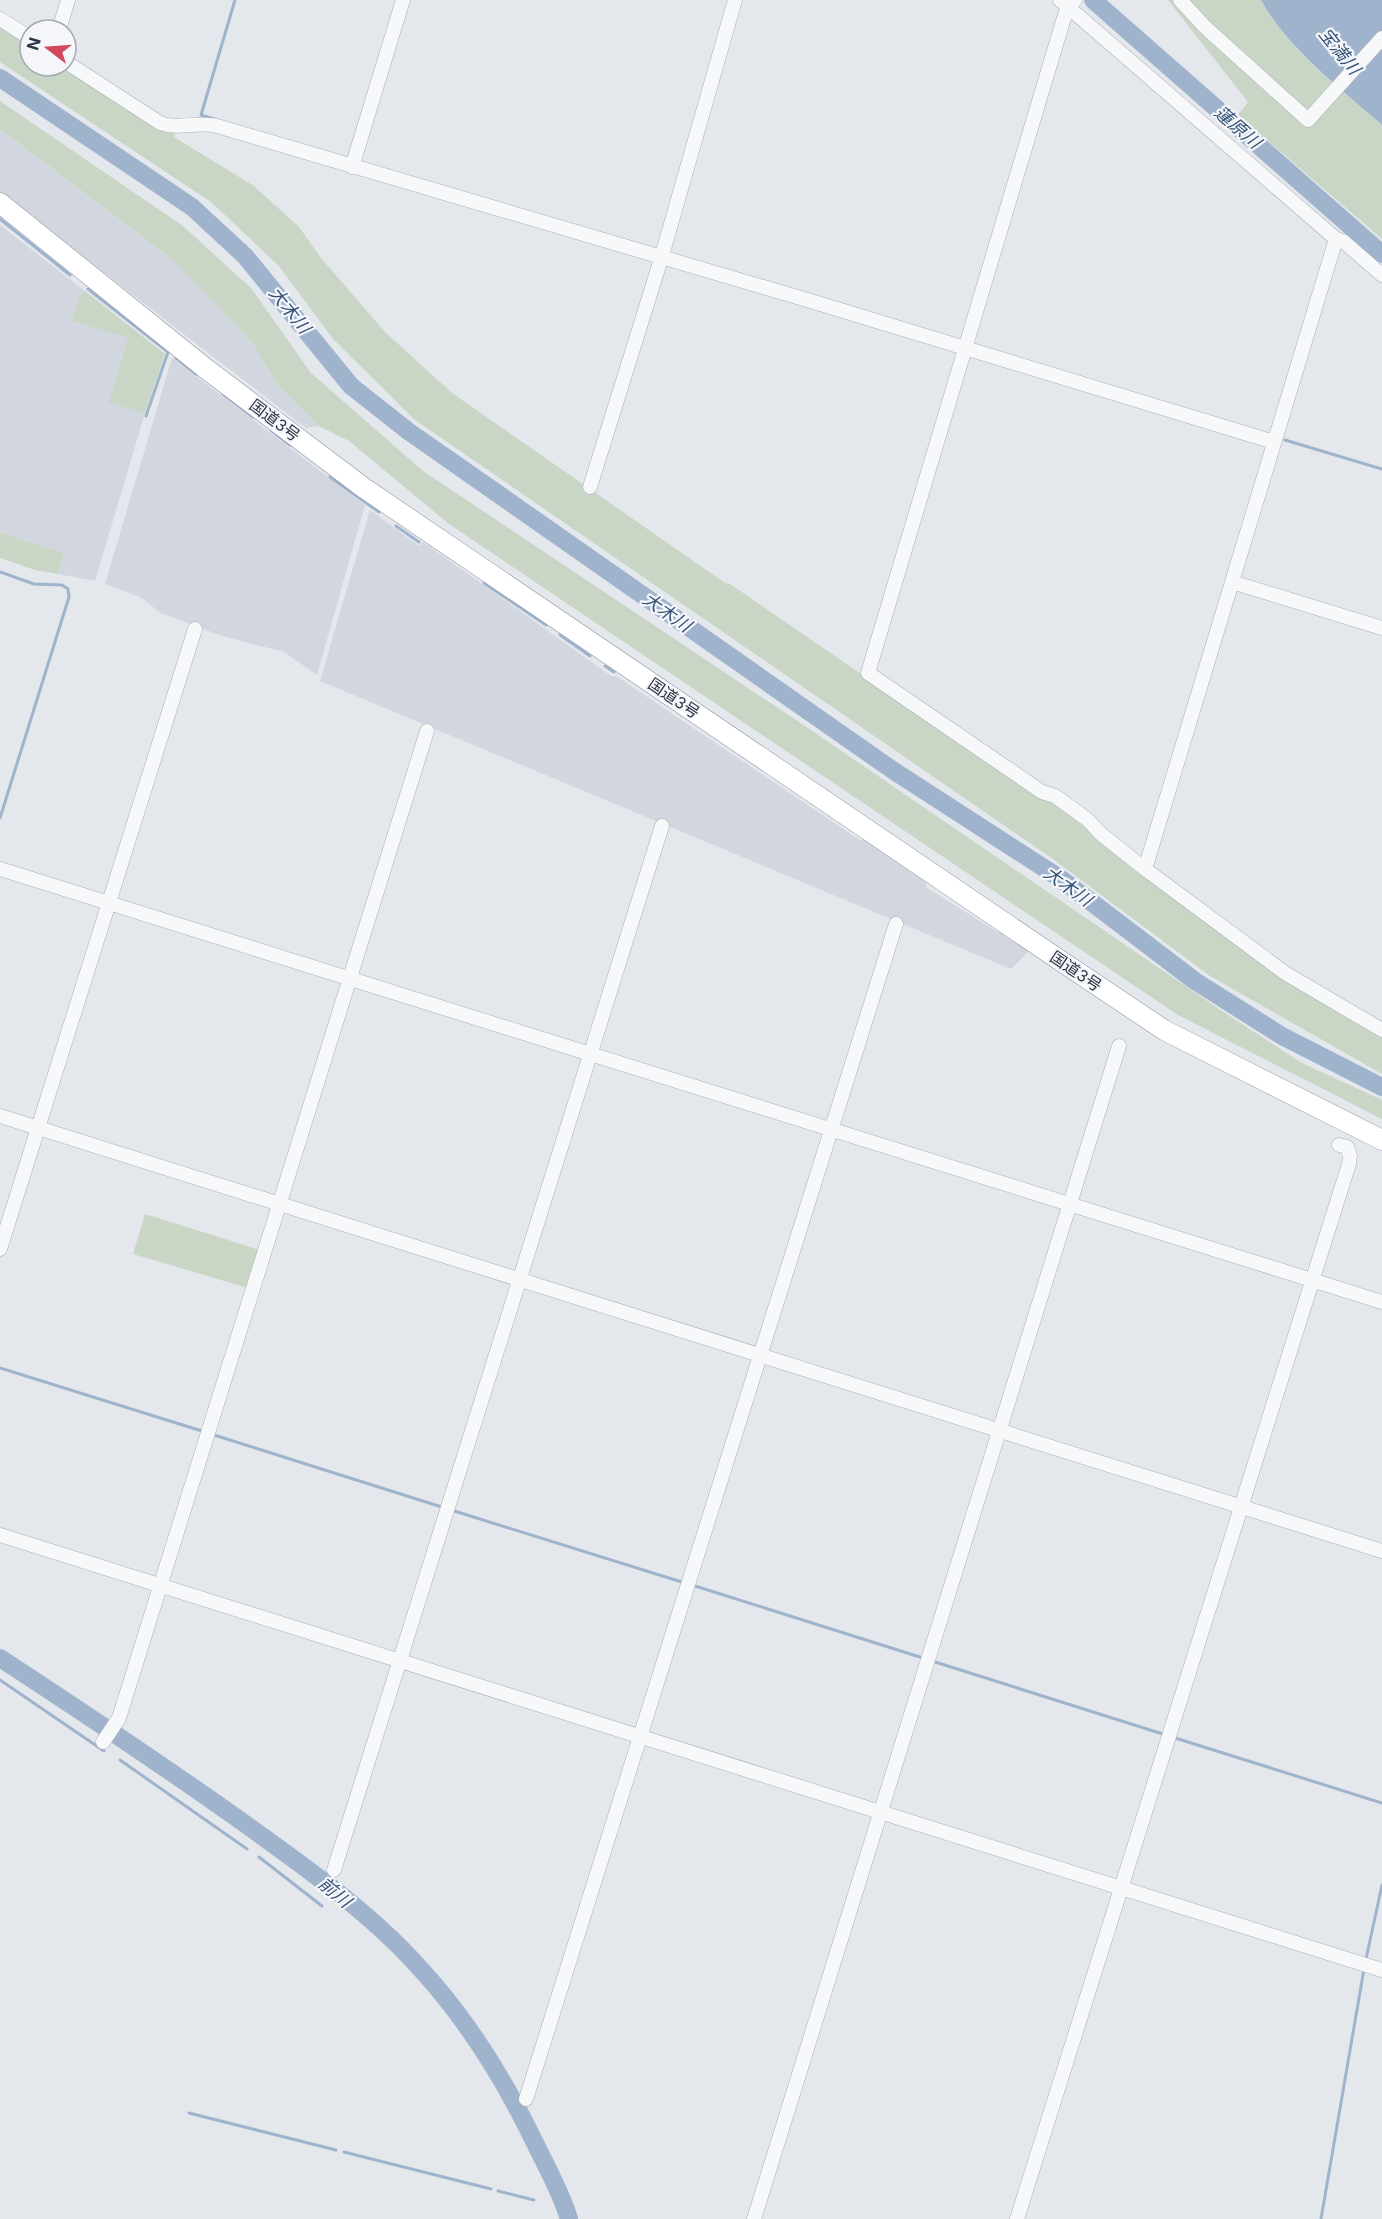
<svg xmlns="http://www.w3.org/2000/svg" width="1382" height="2219" font-family="Inter,'Noto Sans JP',sans-serif">
  <style>
    .built { fill: #d2d6de }
    .green { fill: #c9d6c5 }
    .water { fill: #9fb4cc }
    .lines { fill: none; stroke-linecap: round; stroke-linejoin: round }
    .stream { stroke: #9fb4cc; stroke-width: 3 }
    .river { stroke: #9fb4cc; stroke-width: 18 }
    .minor-casing { stroke: #a9aeb7; stroke-width: 15 }
    .highway-casing { stroke: #8b94a3; stroke-width: 21 }
    .minor { stroke: #f7f8fa; stroke-width: 14 }
    .highway { stroke: #fff; stroke-width: 20 }
    .labels { text-anchor: middle; dominant-baseline: central; stroke-width: 4.5; stroke-linejoin: round; paint-order: stroke }
    .street-label { font-size: 16px; fill: #2b3445; stroke: #f4f6f9 }
    .water-label { font-size: 18px; font-style: italic; fill: #34527a; stroke: #f4f6f9 }
  </style>
  <rect width="100%" height="100%" fill="#e4e7ec"/>
  <!-- built -->
  <path class="built" d="M0 129 172 259 252 342 275 381 319 426 306 428 0 193Z
    M0 225 85 291 79 297 73 321 128 338 110 402 145 413 95 581 58 574 64 553 0 532Z
    M172 358 365 505 317 675 284 652 222 636 161 613 140 597 105 584Z
    M370 510 419 546 423 542 611 676H616L861 841 867 838 927 879 926 887 997 932 1001 930 1030 950 1011 969 320 681Z"/>
  <!-- green -->
  <path class="green" d="M1168 0H1261C1288 50 1340 88 1382 125V239L1238 115 1248 102Z
    M0 24 30 43V66H65L175 132 174 137 254 186 299 227 321 258 385 332 452 393 725 583 730 584 864 676 1061 806 1382 1034V1074L1210 976 1053 859 415 420 333 339 279 266 211 202 0 62Z
    M0 101 183 226 251 288 311 373 423 471 802 724 1219 1009 1300 1062 1382 1100V1119L1178 1015 449 524 349 441 319 426 275 381 252 342 172 259 0 129Z
    M85 291 165 354 145 413 109 403 128 338 72 321 79 297Z
    M0 532 64 553 58 574 35 570 0 558Z
    M145 1214 260 1250 248 1288 133 1254Z"/>
  <!-- water -->
  <path class="water" d="M1261 0H1382V125C1341 89 1287 48 1261 0Z"/>
  <g class="lines">
    <!-- stream -->
    <path class="stream" d="M217 120 201 115 235 0
      M0 219 70 275
      M88 289 168 352 146 416
      M176 358 196 374
      M223 394 253 417
      M271 430 290 445
      M1285 440 1382 469
      M330 477 379 512
      M396 526 419 542
      M0 572 34 584 62 585 68 589 69 597 0 818
      M484 583 546 625
      M560 635 590 656
      M605 666 614 672
      M0 1368 205 1432
      M211 1434 445 1508
      M451 1510 685 1583
      M692 1585 923 1658
      M932 1661 1166 1735
      M0 1680 104 1751
      M1172 1737 1382 1803
      M120 1760 247 1849
      M259 1857 322 1906
      M1366 1959 1382 1885
      M189 2113 336 2150
      M344 2152 491 2189
      M498 2191 534 2200
      M1321 2219 1364 1969"/>
    <!-- river -->
    <path class="river" d="M1093 0 1382 254
      M0 78 192 207 245 256 351 386 408 431 894 771 1061 879 1195 981 1282 1036 1382 1087
      M0 1658C84 1713 167 1768 248 1826 306 1868 368 1911 416 1964 465 2016 503 2077 534 2141 546 2166 561 2192 569 2219"/>
    <defs>
      <path id="minor" d="M1060 0 1336 239 1232 582 1382 628
        M1075 0 1068 7 1063 21 868 673 1042 792 1055 796 1088 820 1101 834 1145 869 1285 973 1382 1030
        M1180 0 1205 27 1308 120 1382 38
        M0 19 30 38
        M59 30 68 0
        M66 62 160 123C180 130 197 121 217 126L814 302 1274 442
        M352 167 403 0
        M1336 239 1343 241 1382 275
        M590 487 661 259 735 0
        M0 869 1382 1302
        M1145 869 1232 582
        M0 1116 1382 1551
        M0 1249 195 629
        M0 1535 1382 1970
        M103 1742 119 1718 427 731
        M334 1870 662 826
        M526 2099 896 924
        M754 2219 1119 1046
        M1017 2219 1349 1164 1350 1156 1347 1147 1339 1145"/>
      <path id="highway" d="M0 203 205 368 364 488 1058 959 1164 1030 1382 1140"/>
    </defs>
    <!-- minor casing -->
    <use href="#minor" class="minor-casing"/>
    <!-- highway casing -->
    <use href="#highway" class="highway-casing"/>
    <!-- minor -->
    <use href="#minor" class="minor"/>
    <!-- highway -->
    <use href="#highway" class="highway"/>
  </g>
  <g class="labels">
    <!-- street labels -->
    <g class="street-label">
      <text transform="translate(275 420) rotate(37)">国道3号</text>
      <text transform="translate(674 698) rotate(34)">国道3号</text>
      <text transform="translate(1076 971) rotate(34)">国道3号</text>
    </g>
    <!-- water labels -->
    <g class="water-label">
      <text transform="translate(1340 51) rotate(51)">宝満川</text>
      <text transform="translate(1238 127) rotate(41)">蓮原川</text>
      <text transform="translate(290 310) rotate(51)">大木川</text>
      <text transform="translate(667 612) rotate(35)">大木川</text>
      <text transform="translate(1068 886) rotate(36)">大木川</text>
      <text transform="translate(335 1892) rotate(40)">前川</text>
    </g>
  </g>
  <!-- north arrow -->
  <g transform="translate(48 48) rotate(287)"><circle r="28" fill="#f4f6f9" stroke="#a4a8b1" stroke-width="1.5"/>
  <path d="M0-4.5L10 22L0 15L-10 22Z" fill="#d1495b"/>
  <text y="-9" font-size="16" font-weight="bold" text-anchor="middle" fill="#2b3445">N</text>
  </g>
</svg>
